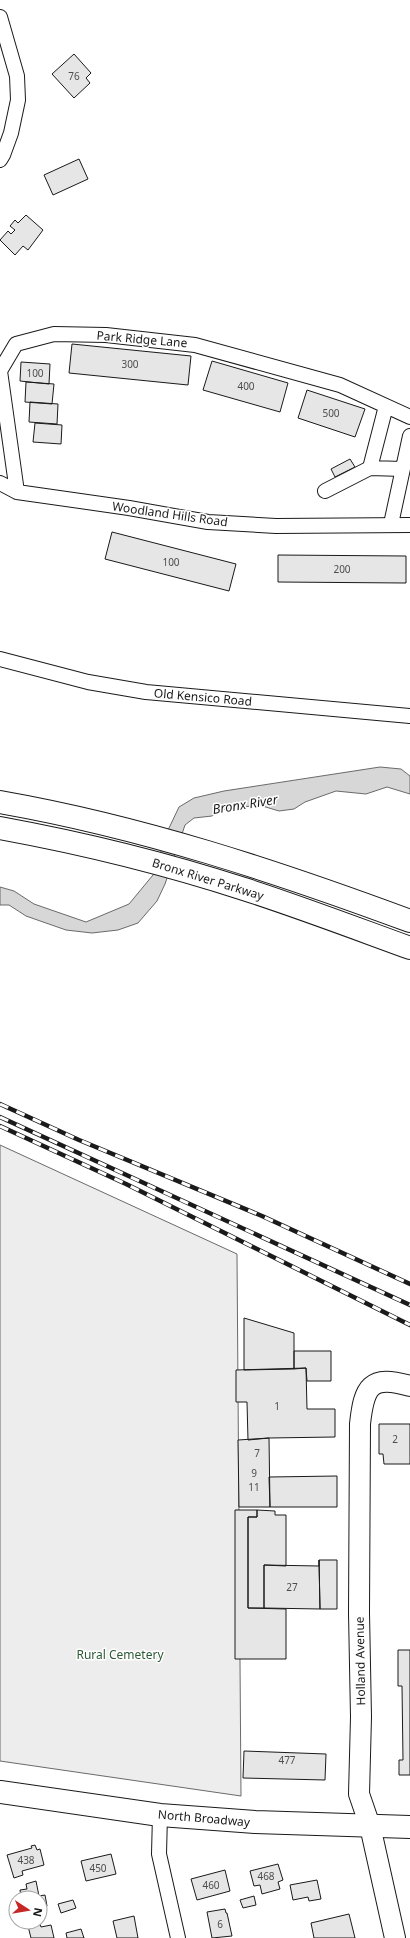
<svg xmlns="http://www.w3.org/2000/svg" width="410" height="1938" font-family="'Noto Sans',sans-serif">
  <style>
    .green { fill: #ededed; stroke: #6a6a6a }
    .water { fill: #d7d7d7; stroke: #6a6a6a }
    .building { fill: #e6e6e6; stroke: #1a1a1a }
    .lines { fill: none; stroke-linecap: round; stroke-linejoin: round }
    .street-casing { stroke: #1a1a1a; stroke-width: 16 }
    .secondary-casing { stroke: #1a1a1a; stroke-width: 22 }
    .primary-casing { stroke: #1a1a1a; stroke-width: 24 }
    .highway-casing { stroke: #1a1a1a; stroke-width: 24 }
    .street { stroke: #fff; stroke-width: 14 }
    .secondary { stroke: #fff; stroke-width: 20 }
    .primary { stroke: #fff; stroke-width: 22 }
    .highway { stroke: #fff; stroke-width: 22 }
    .rail-casing { stroke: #1a1a1a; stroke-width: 4.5 }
    .rail { stroke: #fff; stroke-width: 3; stroke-dasharray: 9; stroke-linecap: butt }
    .labels { text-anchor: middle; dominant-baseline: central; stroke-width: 3; stroke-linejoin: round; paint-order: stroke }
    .number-label { font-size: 10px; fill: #4d4d4d }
    .street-label { font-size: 12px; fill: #1a1a1a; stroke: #fff }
    .park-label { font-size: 12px; fill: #2b5a34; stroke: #fff }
    .water-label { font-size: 13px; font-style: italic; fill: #1a1a1a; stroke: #fff }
  </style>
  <rect width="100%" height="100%" fill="#fff"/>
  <!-- green -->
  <path class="green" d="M0 1145 237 1254 241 1796 0 1761Z"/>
  <!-- water -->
  <path class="water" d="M380 767 401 769 410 776V794L387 787 366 794 336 791 305 802 294 809 279 811 259 805 220 810 212 816 194 818 185 825 165 884 157 901 138 923 118 930 92 933 66 930 26 916 9 905H0V887L14 891 34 904 86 922 129 904 153 875 169 828 179 807 194 798 224 791Z"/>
  <!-- building -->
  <path class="building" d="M74 54 91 73 86 78 90 83 74 98 52 74Z
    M79 159 88 179 53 195 44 175Z
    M26 215 43 230 28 250 23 246 15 255 0 240 8 231 11 234 15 230 10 226 15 220 18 223Z
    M72 344 191 356 188 385 69 373Z
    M212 361 288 383 280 412 203 390Z
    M21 362 50 364 49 384 20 381Z
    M26 382 54 384 52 404 25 402Z
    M307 390 365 409 355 437 298 418Z
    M30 402 58 404 57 424 29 422Z
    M35 423 62 425 61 444 33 442Z
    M350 459 355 467 335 477 331 469Z
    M112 532 236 564 229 591 105 559Z
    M278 555 406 556V583L278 582Z
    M244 1318 294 1333V1369L244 1370Z
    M294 1351H331V1381H307L306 1368 294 1369Z
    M306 1368 307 1409H335V1437L269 1438 248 1440 247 1402H236V1370Z
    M379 1424H410V1464H384L383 1454H379Z
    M269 1438 270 1507H239L238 1440Z
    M337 1476V1507H270L269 1477Z
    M235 1510H257V1517H248V1608L286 1609V1659H235Z
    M257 1510 275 1511V1515H286V1566L264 1565V1608H248V1517H257Z
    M319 1560H337V1609H320Z
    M319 1560 320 1609 264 1608V1565L319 1566Z
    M398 1650H410V1775H399V1760H403L402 1686H398Z
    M244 1751 326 1754 325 1780 243 1778Z
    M35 1845 37 1850 40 1849 44 1865 22 1871 23 1875 14 1878 7 1855 32 1848 31 1846Z
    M111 1854 116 1874 86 1881 81 1861Z
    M278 1864 283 1880 278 1882 280 1889 262 1894 260 1885 254 1886 250 1871Z
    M225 1870 230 1891 197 1900 191 1879Z
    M317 1880 321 1899 309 1901 308 1897 293 1900 290 1885Z
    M36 1881 39 1896 45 1895 47 1906 43 1907V1911L40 1912V1898H21L20 1890 27 1889 26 1884Z
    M254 1896 256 1905 243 1908 240 1900Z
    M73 1900 76 1908 61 1913 58 1904Z
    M225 1909 226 1913H227L232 1936 212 1938 207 1912Z
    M349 1914 355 1938H314L311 1923Z
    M134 1916 138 1938H117L113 1921Z
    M27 1922H39L41 1927 51 1925 54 1938H31Z
    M81 1929 84 1938H67L66 1933Z"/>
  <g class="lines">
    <defs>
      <path id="street" d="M0 17 17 76 18 100 11 133 3 155 0 160
        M370 468 403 469
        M0 483 17 492 129 508 208 522 276 526 410 525
        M325 491 370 468 386 406
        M17 492 0 371 16 344 54 334 106 335 195 345 340 385 410 417
        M391 524 410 436
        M0 659 88 682 146 692 410 716
        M160 1815 159 1854 178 1938"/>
      <path id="secondary" d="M395 1938 370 1826 359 1794 361 1717 359 1613 360 1424C364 1387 370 1374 410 1386"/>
      <path id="primary" d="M0 1792 160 1815 255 1822 410 1827"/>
      <path id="highway" d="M0 802C142 827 275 871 410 921
        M0 828C82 843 164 863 244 889 300 907 355 928 410 948"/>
    </defs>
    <!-- street casing -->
    <use href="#street" class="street-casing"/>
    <!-- secondary casing -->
    <use href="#secondary" class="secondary-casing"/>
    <!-- primary casing -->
    <use href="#primary" class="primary-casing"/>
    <!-- highway casing -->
    <use href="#highway" class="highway-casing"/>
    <!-- street -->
    <use href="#street" class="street"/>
    <!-- secondary -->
    <use href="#secondary" class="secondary"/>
    <!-- primary -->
    <use href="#primary" class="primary"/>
    <!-- highway -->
    <use href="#highway" class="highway"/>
    <defs>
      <path id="rail" d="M0 1104 79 1140 262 1216 410 1284
        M0 1117 410 1305
        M0 1126 126 1184 410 1325"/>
    </defs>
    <!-- rail casing -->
    <use href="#rail" class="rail-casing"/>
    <!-- rail -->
    <use href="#rail" class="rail"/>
  </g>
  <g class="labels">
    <!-- number labels -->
    <g class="number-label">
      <text x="74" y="76">76</text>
      <text x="130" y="364">300</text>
      <text x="35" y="373">100</text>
      <text x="246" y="386">400</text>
      <text x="331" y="413">500</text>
      <text x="171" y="562">100</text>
      <text x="342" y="569">200</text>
      <text x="277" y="1406">1</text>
      <text x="395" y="1439">2</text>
      <text x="257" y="1453">7</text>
      <text x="254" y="1473">9</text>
      <text x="254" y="1487">11</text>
      <text x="292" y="1587">27</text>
      <text x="287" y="1760">477</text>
      <text x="26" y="1860">438</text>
      <text x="98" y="1868">450</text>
      <text x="266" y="1876">468</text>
      <text x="211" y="1885">460</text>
      <text x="220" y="1924">6</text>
    </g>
    <!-- street labels -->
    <g class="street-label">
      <text transform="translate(142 339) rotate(5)">Park Ridge Lane</text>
      <text transform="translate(170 514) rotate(8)">Woodland Hills Road</text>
      <text transform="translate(203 697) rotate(5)">Old Kensico Road</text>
      <text transform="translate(208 879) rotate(17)">Bronx River Parkway</text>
      <text transform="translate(360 1661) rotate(-91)">Holland Avenue</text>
      <text transform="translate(204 1818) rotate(5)">North Broadway</text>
    </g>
    <!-- park labels -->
    <g class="park-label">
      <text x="120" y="1654">Rural Cemetery</text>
    </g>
    <!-- water labels -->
    <g class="water-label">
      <text transform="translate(245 804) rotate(-9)">Bronx River</text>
    </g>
  </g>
  <!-- north arrow -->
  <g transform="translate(28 1910) rotate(102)"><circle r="19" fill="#ffffff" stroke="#a3a3a3"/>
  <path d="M0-3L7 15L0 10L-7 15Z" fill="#c62828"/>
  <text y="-6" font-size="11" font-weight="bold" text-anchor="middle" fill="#1a1a1a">N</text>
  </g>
</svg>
